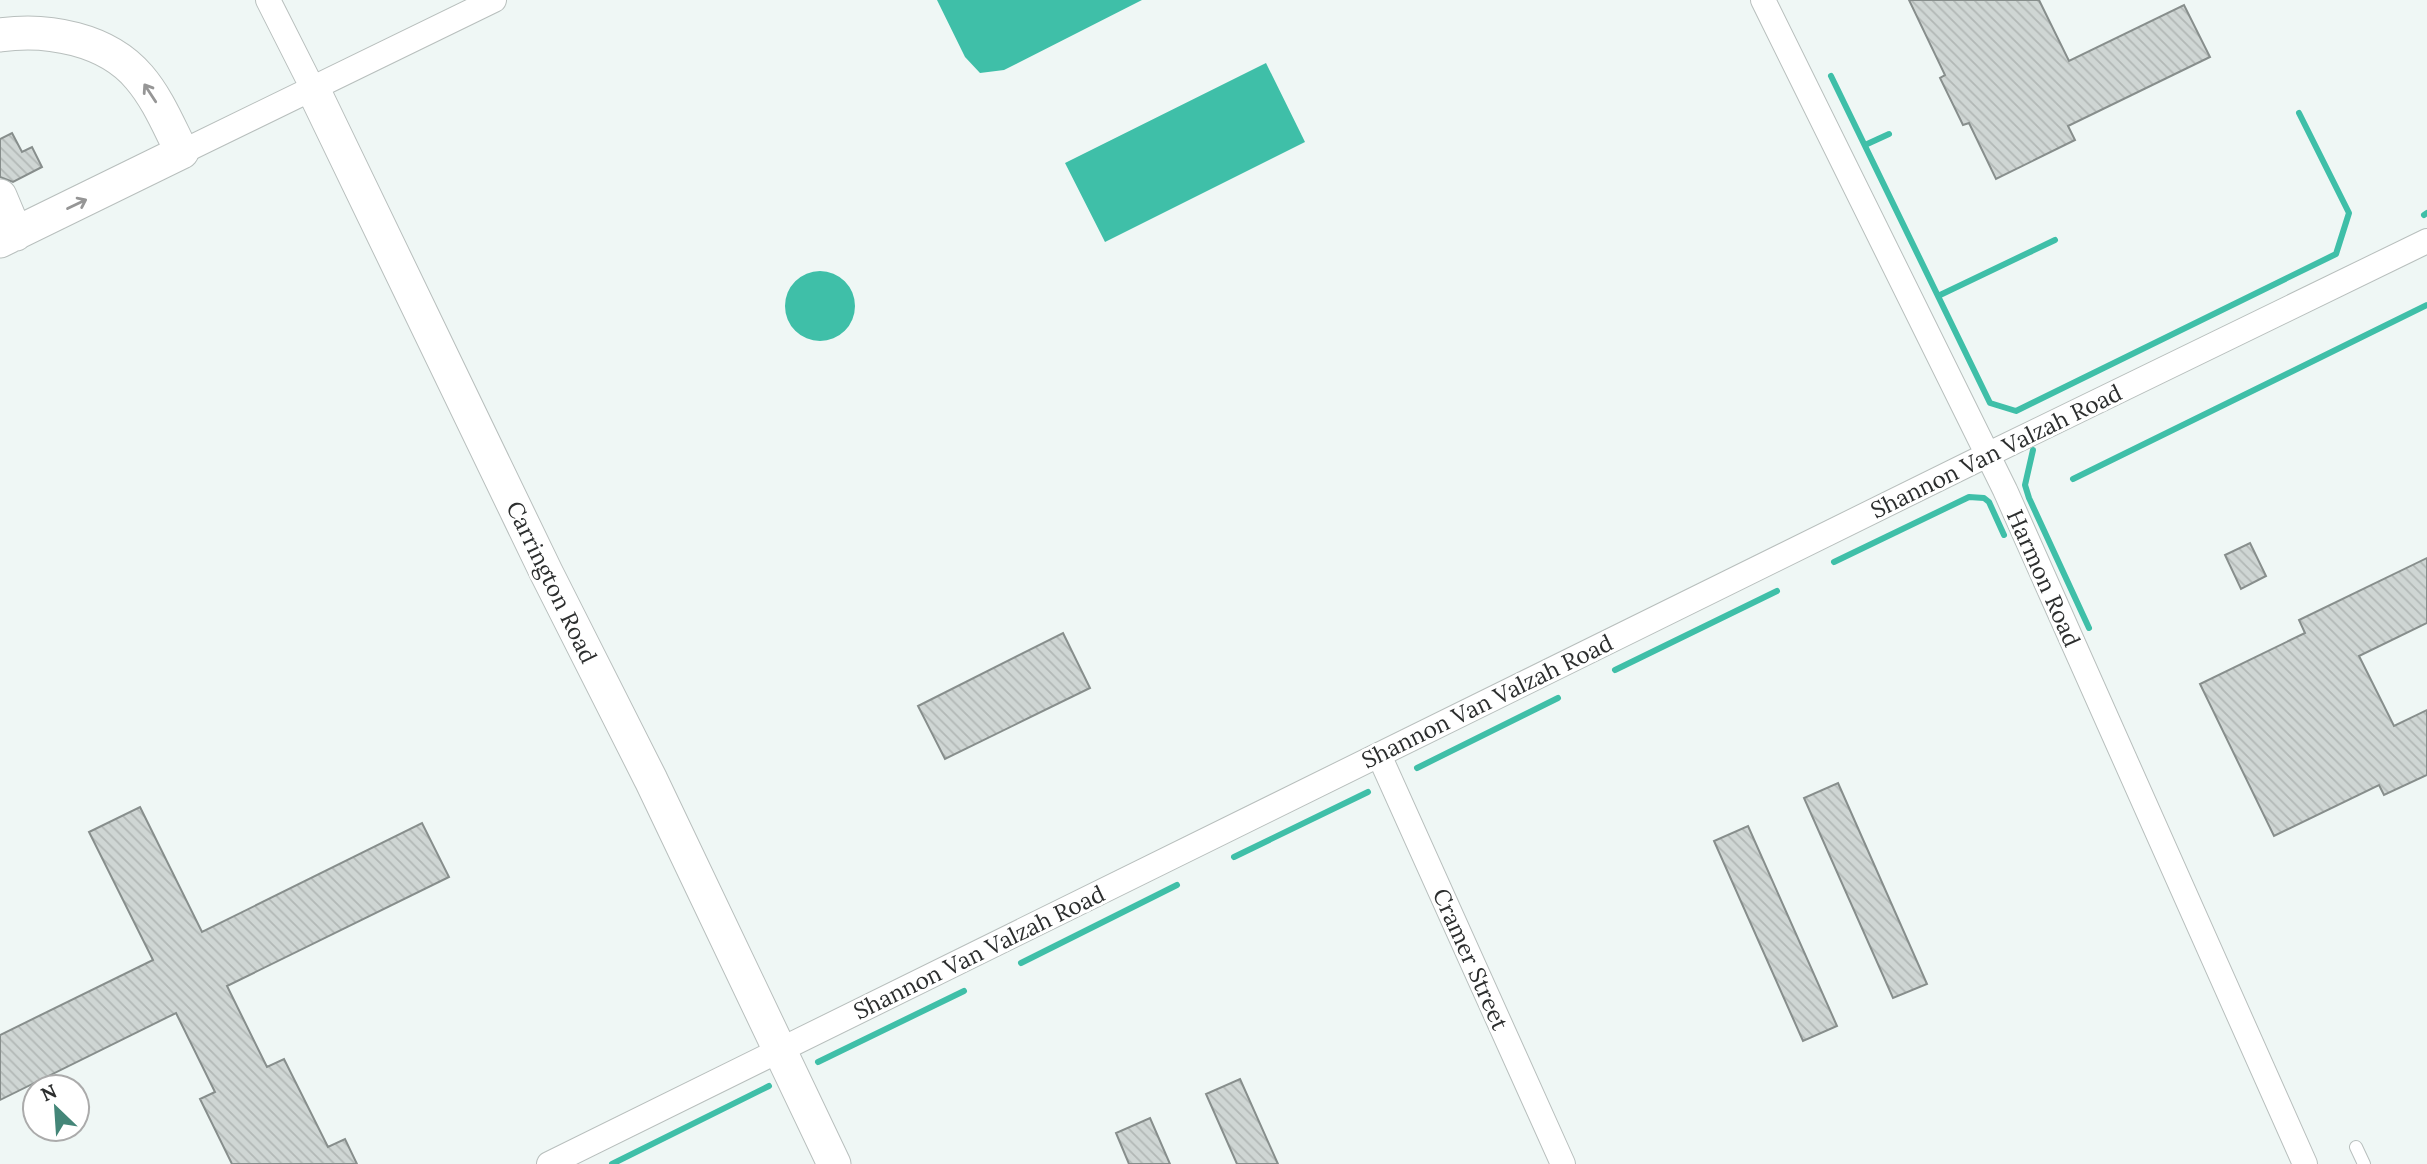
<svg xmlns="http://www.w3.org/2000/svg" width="2427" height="1164" font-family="Lora,serif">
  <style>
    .water { fill: #3fbfa8 }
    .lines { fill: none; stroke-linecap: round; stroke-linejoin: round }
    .stream { stroke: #3fbfa8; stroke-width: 6 }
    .building { fill: url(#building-back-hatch); stroke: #878e8c; stroke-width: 2 }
    .lane-casing { stroke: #b8bfbd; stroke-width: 14 }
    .street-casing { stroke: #b8bfbd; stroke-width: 26 }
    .secondary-casing { stroke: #b8bfbd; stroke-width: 35 }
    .lane { stroke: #fff; stroke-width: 12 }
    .street { stroke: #fff; stroke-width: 24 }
    .secondary { stroke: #fff; stroke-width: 33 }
    .oneway { stroke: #969696 }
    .labels { text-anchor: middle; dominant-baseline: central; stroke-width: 6; stroke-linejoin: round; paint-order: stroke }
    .street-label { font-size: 23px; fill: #2c2e2e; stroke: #fff }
  </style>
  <defs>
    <pattern id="building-back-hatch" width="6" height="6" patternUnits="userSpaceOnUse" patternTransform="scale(1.75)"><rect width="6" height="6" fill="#cfd6d4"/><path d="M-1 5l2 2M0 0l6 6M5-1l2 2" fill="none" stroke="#b2b8b6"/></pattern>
  </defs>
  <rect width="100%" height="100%" fill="#eff7f5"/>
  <!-- water -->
  <path class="water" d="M937 0H1142L1004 70 980 73 965 57Z
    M1266 63 1305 142 1105 242 1065 163Z
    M785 306a35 35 0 1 1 70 0a35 35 0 1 1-70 0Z"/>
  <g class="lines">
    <!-- stream -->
    <path class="stream" d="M1831 76 1990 403 2016 411 2336 254 2349 213 2299 113
      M1865 145 1889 134
      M2424 215 2427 213
      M1938 296 2055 240
      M2033 450 2025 485 2029 498 2089 628
      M2073 479 2427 305
      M1834 562 1969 497 1984 498 1989 502 2004 535
      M1615 670 1777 591
      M1417 768 1558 698
      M1234 857 1368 792
      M1021 963 1177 885
      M818 1062 964 991
      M612 1164 769 1086"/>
  </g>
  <!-- building -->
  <path class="building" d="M1909 0H2039L2069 61 2184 5 2210 57 2068 126 2075 140 1996 179 1969 123 1963 125 1940 78 1945 75Z
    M12 133 22 152 32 147 42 167 13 182 0 177V139Z
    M2250 543 2266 576 2241 589 2225 555Z
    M2427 558V623L2359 656 2394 726 2427 710V775L2384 795 2379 785 2274 836 2200 684 2305 633 2299 620Z
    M1063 633 1090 688 945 759 918 706Z
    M1838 783 1927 984 1893 998 1804 798Z
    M140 807 202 932 422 823 449 877 227 986 267 1067 284 1059 328 1147 345 1139 357 1164H232L200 1099 215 1092 176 1013 0 1100V1035L153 960 89 832Z
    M1748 826 1837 1026 1803 1041 1714 841Z
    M1240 1079 1278 1164H1237L1206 1094Z
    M1150 1118 1170 1164H1129L1116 1133Z"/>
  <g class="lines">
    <defs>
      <path id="lane" d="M2356 1147 2364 1164"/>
      <path id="street" d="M268 0 313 89
        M1763 0 2005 490 2305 1164
        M182 152 494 0
        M1379 755 1563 1164
        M549 1164 1987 455 2427 241"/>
      <path id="secondary" d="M0 35C47 28 107 39 139 77 158 99 169 127 182 152L0 241
        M313 89 546 572 651 780 834 1164
        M0 196 16 234"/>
    </defs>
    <!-- lane casing -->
    <use href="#lane" class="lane-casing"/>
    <!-- street casing -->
    <use href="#street" class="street-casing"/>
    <!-- secondary casing -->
    <use href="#secondary" class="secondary-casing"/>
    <!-- lane -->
    <use href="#lane" class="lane"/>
    <!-- street -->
    <use href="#street" class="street"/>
    <!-- secondary -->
    <use href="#secondary" class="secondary"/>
  </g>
  <!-- one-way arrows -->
  <defs><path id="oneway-shaft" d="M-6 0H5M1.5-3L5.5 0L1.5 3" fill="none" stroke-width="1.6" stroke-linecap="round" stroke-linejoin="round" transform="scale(1.75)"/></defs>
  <g class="oneway">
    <use href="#oneway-shaft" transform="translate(150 93) rotate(-123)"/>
    <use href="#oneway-shaft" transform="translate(77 204) rotate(-26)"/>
  </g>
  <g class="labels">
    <!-- street labels -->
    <g class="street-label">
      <text transform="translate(1996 451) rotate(-26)">Shannon Van Valzah Road</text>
      <text transform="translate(2044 578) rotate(66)">Harmon Road</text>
      <text transform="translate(552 582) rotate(64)">Carrington Road</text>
      <text transform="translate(1487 701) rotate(-26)">Shannon Van Valzah Road</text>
      <text transform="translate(979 952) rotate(-26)">Shannon Van Valzah Road</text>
      <text transform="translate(1471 959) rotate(66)">Cramer Street</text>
    </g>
  </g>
  <!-- north arrow -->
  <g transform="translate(56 1108) rotate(335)"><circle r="33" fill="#ffffff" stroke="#ababab" stroke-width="2"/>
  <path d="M0-5L12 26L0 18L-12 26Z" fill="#448678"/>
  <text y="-10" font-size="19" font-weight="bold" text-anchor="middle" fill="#2c2e2e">N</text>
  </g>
</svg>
